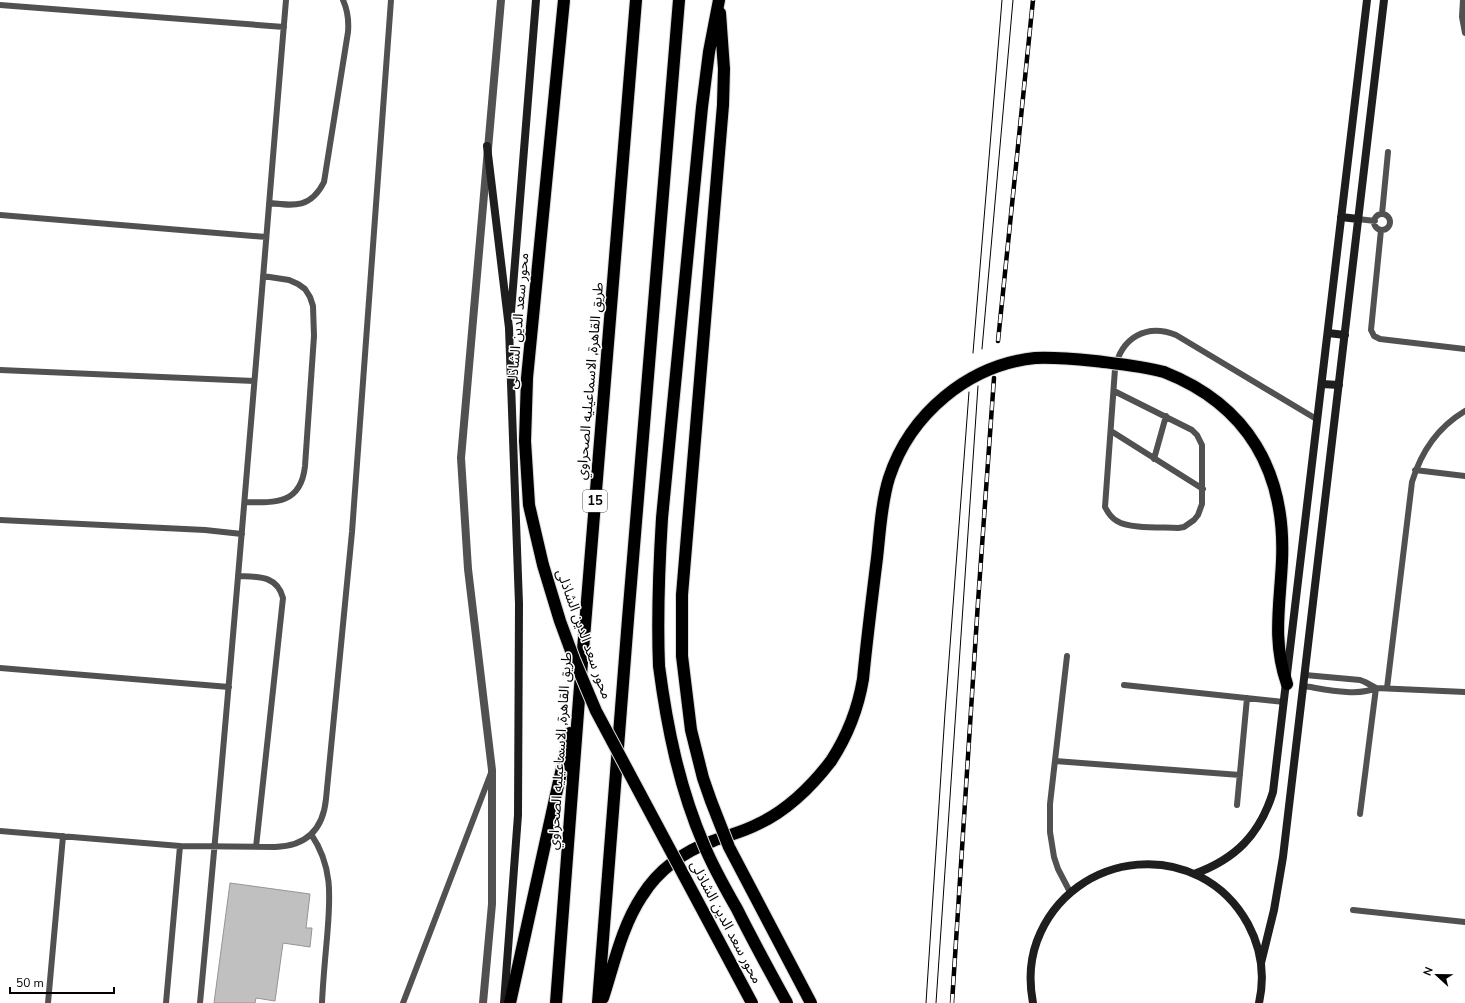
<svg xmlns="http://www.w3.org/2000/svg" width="1465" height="1003" font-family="'Nunito Sans','Noto Sans Arabic',sans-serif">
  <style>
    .building { fill: #c0c0c0; stroke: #959595 }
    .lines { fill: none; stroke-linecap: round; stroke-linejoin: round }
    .highway-casing { stroke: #dbdbdb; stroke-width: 14 }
    .lane { stroke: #515151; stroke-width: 6 }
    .street { stroke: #515151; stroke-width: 8 }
    .secondary { stroke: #1e1e1e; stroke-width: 8 }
    .highway { stroke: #000; stroke-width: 12 }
    .tram { stroke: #000; stroke-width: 1 }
    .rail-casing { stroke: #000; stroke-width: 4.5 }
    .rail { stroke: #fff; stroke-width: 3; stroke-dasharray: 9; stroke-linecap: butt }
    .highway-bridge-casing { stroke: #dbdbdb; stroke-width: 14; stroke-linecap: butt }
    .highway-bridge { stroke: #000; stroke-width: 12 }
    .labels { text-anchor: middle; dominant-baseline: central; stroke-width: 3; stroke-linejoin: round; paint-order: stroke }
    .shield { fill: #fff; stroke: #4c4c4c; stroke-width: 1 }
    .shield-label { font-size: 13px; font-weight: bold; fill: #000 }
    .street-label { font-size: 14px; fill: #000; stroke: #fff }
  </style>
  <rect width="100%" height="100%" fill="#fff"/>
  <!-- building -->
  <path class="building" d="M230 883 310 894 306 928H312L310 947 283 943 275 1001 256 998 255 1003H214Z"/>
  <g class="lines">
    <defs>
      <path id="highway" d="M1164 372C1248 405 1286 472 1282 561 1280 605 1272 641 1287 684
        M682 656V595L723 105 724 69 720 13
        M659 666C657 616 659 567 662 518L702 107 709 52 719 0
        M603 998C614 964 622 926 642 896 658 870 684 851 713 841 728 835 743 832 758 824 788 810 811 787 831 761
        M510 1003 555 799 570 733
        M556 1003 579 699 636 0
        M598 1003 628 619 679 0"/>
    </defs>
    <!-- highway casing -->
    <use href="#highway" class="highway-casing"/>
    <!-- lane -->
    <path class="lane" d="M1463 0 1462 17 1465 33
      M0 5 284 27
      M269 203C295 206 311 208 324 182L348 32C349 20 348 11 343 0
      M1382 214 1388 152
      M1374 222a8 8 0 1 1 16 0a8 8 0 1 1-16 0Z
      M0 215 266 237
      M1358 219 1375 221
      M1381 230 1371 330 1374 336 1380 339 1465 349
      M0 370 254 381
      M1114 391 1192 430 1197 435 1202 445V504L1198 515 1194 520 1184 527 1178 528C1163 527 1129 529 1117 521 1111 518 1108 513 1105 507L1115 369C1121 338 1146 323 1176 335L1318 420
      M1111 431 1203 489
      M1154 459 1166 416
      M1415 470 1465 476
      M245 502C276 503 301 504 305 466L314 336 313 306 310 297 305 289 298 284 289 280 263 276
      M0 520 205 530 242 534
      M238 576C258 577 277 575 283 598L256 847
      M1067 656 1050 804V832L1054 857 1058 869 1070 892
      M0 668 229 687
      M1305 675 1360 680 1365 682 1376 688
      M1124 685 1284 702
      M1304 686C1324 689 1358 697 1376 688L1465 692
      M1387 688 1412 482C1421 452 1438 427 1465 411
      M1055 761 1240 775
      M1237 805 1247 698
      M1360 814 1376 688
      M0 831 180 846 275 847C306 846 323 830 326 799L352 532 391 0
      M311 834C334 868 330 899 327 938 325 960 323 981 322 1003
      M1353 910 1465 922
      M48 1003 63 836
      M166 1003 180 846
      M200 1003C232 669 258 334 286 0
      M403 1003 491 773"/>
    <!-- street -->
    <path class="street" d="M483 1003 492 904V770L468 569 461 458 501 0"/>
    <!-- secondary -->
    <path class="secondary" d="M487 146 509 328 519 604 518 815 504 1003
      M1341 217 1358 219
      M511 312 536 0
      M1328 333 1345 335
      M1322 384 1339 385
      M1194 874C1236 859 1260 834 1273 792L1367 0
      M1261 963 1274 910 1283 857 1384 0
      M1033 1003C1029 982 1030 960 1037 941 1072 848 1200 836 1248 924 1261 948 1265 976 1259 1003"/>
    <!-- highway -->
    <use href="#highway" class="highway"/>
    <!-- tram -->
    <path class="tram" d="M982 349 1013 0
      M973 353 1002 0
      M926 1003 945 713 969 392
      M936 1003 978 386"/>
    <defs>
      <path id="rail" d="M998 341 1033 0
        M952 1003 978 602 994 378"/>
    </defs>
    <!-- rail casing -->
    <use href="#rail" class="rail-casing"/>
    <!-- rail -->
    <use href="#rail" class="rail"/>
    <defs>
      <path id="highway-bridge" d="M564 0 527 378 525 441 529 505 543 565 560 621 574 659 596 711 752 1003
        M682 656 691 730 703 778 711 801 729 847 811 1003
        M659 666C667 727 679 787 704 845 713 867 725 888 737 909 753 941 770 972 787 1003
        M831 761C848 735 858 709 863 679 867 638 872 598 877 558 880 532 881 504 889 478 910 414 968 365 1035 358 1055 357 1075 359 1095 361 1119 364 1141 366 1164 372"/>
    </defs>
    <!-- highway-bridge casing -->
    <use href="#highway-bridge" class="highway-bridge-casing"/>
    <!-- highway-bridge -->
    <use href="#highway-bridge" class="highway-bridge"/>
  </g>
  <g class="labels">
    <!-- shield labels -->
    <rect class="shield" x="583" y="490" width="24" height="22" rx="3"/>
    <g class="shield-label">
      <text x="595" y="501">15</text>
    </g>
    <!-- street labels -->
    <g class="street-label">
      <text transform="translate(518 321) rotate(-85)">محور سعد الدين الشاذلى</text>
      <text transform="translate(590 381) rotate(-85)">طريق القاهرة, الاسماعيليه الصحراوي</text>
      <text transform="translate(584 634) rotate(70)">محور سعد الدين الشاذلى</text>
      <text transform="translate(560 751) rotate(-86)">طريق القاهرة, الاسماعيليه الصحراوي</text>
      <text transform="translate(726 922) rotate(62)">محور سعد الدين الشاذلى</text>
    </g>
  </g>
  <!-- north arrow -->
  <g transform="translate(1437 975) rotate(292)" stroke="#ffffff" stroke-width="3" paint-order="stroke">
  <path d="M0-3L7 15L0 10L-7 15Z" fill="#000000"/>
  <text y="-6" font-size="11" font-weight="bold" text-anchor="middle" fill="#000000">N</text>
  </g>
  <!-- scale -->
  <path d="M10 987v6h104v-6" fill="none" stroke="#000000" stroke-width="2"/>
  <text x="16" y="987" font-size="12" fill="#000000" stroke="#ffffff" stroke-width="3" paint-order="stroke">50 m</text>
</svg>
